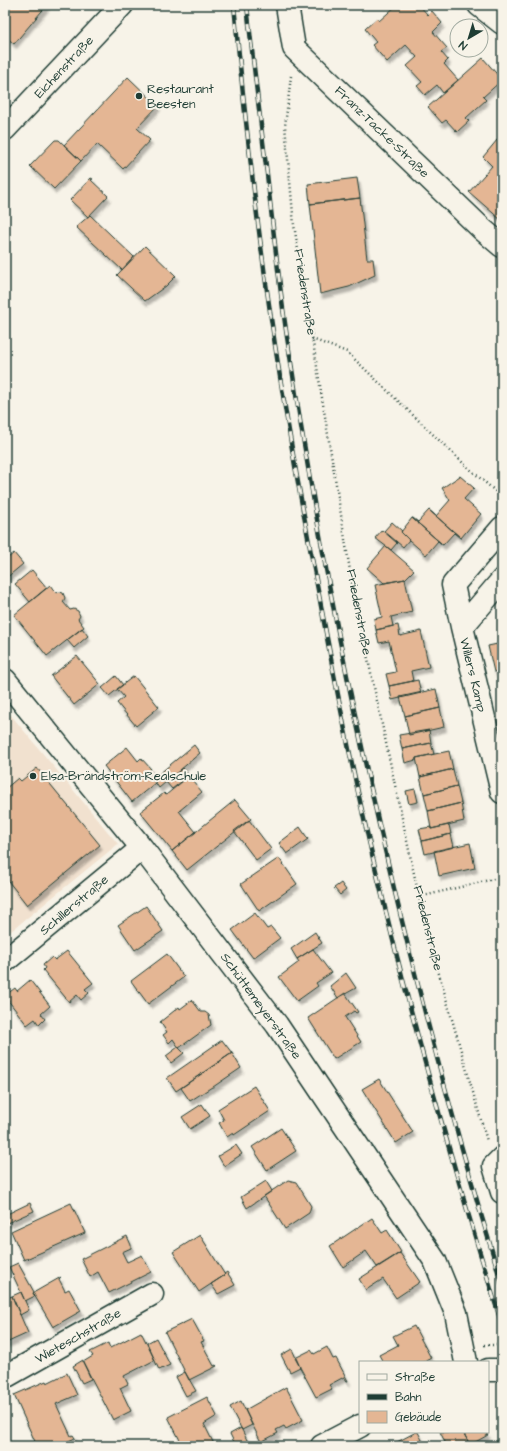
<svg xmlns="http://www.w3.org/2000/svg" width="507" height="1451" font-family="'Architects Daughter',sans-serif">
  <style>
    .built { fill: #f1e1cf }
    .building { fill: #e4b694; stroke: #1f3d34; filter: url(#shadow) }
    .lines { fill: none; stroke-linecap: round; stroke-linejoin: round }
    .minor-casing { stroke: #1f3d34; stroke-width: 25 }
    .path { stroke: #1f3d34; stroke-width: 2.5; stroke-dasharray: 1 3; stroke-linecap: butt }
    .minor { stroke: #f7f3e8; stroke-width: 22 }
    .rail-casing { stroke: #1f3d34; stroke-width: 4.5 }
    .rail { stroke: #f7f3e8; stroke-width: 3; stroke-dasharray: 9; stroke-linecap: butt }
    .poi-dot { fill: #1f3d34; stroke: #f7f3e8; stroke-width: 1.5 }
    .labels { text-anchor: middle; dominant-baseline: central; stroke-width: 4; stroke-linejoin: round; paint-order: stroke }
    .street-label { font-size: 13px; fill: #1f3d34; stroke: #f7f3e8 }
    .poi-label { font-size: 13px; fill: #1f3d34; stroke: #f7f3e8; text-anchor: start }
  </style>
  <defs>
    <filter id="shadow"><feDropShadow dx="2.5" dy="4.5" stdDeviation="1" flood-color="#0004"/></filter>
  </defs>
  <rect width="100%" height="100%" fill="#f7f3e8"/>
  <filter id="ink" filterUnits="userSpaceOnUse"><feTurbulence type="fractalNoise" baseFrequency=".025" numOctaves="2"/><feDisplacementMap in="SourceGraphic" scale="8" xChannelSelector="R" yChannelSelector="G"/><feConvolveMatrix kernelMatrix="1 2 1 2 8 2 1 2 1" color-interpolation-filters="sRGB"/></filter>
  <g filter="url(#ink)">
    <!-- built -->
    <path class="built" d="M5 708 118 844 5 936Z"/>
    <!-- building -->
    <path class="building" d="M5 5H47L14 44 5 36Z
      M397 5H419L428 15 432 11 442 23 433 32 447 48 441 52 448 60 444 64 458 80 443 93 437 85 425 95 417 86 422 82 407 66 417 57 406 45 387 62 372 45 376 42 365 29 377 18 379 21Z
      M483 58 502 80 483 97 486 100 466 118 469 121 457 132 446 120 442 123 428 107Z
      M128 77 158 106 137 128 150 140 123 169 97 144 81 161 64 145Z
      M502 134V179L499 183 502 186 501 220 469 192 492 166 483 157Z
      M55 140H59L81 161 54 189 30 166Z
      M91 178 93 179 91 180 108 196 88 217 70 200Z
      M357 178 360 198 310 204 308 184Z
      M360 198 367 259H373L375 275 349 287 320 294 310 204Z
      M90 215 134 257 122 270 76 227Z
      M145 246 176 276 166 286 145 301 117 275Z
      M460 476 474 488 464 499 481 514 461 538 429 510 436 516 450 500 442 488Z
      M429 510 461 538H460L454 533 443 545 412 518H413L418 522Z
      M412 518 443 545 438 541 426 555 409 540 401 532Z
      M392 522 402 531 401 532 409 540 403 547 384 531Z
      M382 530 397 543 391 550 375 538Z
      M386 546 414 570 405 579 384 583 367 568Z
      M14 553 23 564 5 579V555L8 558Z
      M32 570 47 588 30 602 15 584Z
      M405 579 412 612 391 617 393 626 376 630 374 619 382 617 375 585Z
      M50 585 56 593 60 592 63 593 65 598 63 602 70 610 74 609 78 611 80 616 78 619 84 627 47 656 14 615Z
      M398 625 400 636 421 631 429 667 411 671 413 681 389 686 386 674 396 672 389 641 379 643 376 630Z
      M82 628 88 636 74 648 67 640Z
      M502 643V670L494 672 488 646Z
      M77 656 100 684 74 705 51 676Z
      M116 676 123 685 109 696 102 688Z
      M134 676 159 707 136 726 117 703 124 697 117 689Z
      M418 680 421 693 392 700 389 686Z
      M436 689 440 708 405 716 400 697Z
      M440 708 444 727 409 735 405 716Z
      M429 730 431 743 402 749 399 735Z
      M431 743 434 754 416 758V760L405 763 402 749Z
      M194 745 200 753 159 788 153 779Z
      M127 747 138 761 141 758 151 769 147 772 155 783 132 802 104 766Z
      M449 751 453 769 420 777 416 758Z
      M37 768 100 845 27 905 5 877V789L18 778 21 781Z
      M183 768 189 776 172 789 166 782Z
      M453 769 457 786 424 794 420 777Z
      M189 776 202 792 179 811 196 832 172 851 140 812 164 793 166 795Z
      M457 786 461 803 428 811 424 794Z
      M415 789 418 802 409 804 406 791Z
      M235 800 251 819 187 870 172 851Z
      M461 803 464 821 431 829 428 811Z
      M249 820 271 849 256 860 234 831Z
      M449 825 451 834 422 841 419 829 431 827V829Z
      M300 827 308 839 287 854 279 843Z
      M451 834 454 847 425 854 422 841Z
      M470 843 475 868 439 876 434 851Z
      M279 858 297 884 259 911 241 884Z
      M341 883 346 890 340 895 334 888Z
      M146 906 163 931 135 950 118 925Z
      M255 913 267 929 271 927 280 938 253 958 232 930Z
      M315 932 322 943 297 959 291 949Z
      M313 949 331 973 316 983 318 986 297 1001 279 977 299 962 297 959Z
      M67 951 93 983 85 989 89 993 81 1000 77 995 69 1002 43 970 45 968 43 965 52 957 55 960Z
      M167 954 184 977 148 1004 131 981Z
      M346 973 356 988 338 998 330 986Z
      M30 980 50 1006 41 1014 45 1019 39 1025 35 1019 27 1025 7 999 9 997 7 994 15 988 17 991Z
      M345 993 358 1012 356 1013 354 1011 345 1017 361 1042 334 1059 308 1018Z
      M192 1000 201 1012H205L209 1015 211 1025 179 1048 173 1039 169 1043 163 1035 167 1032 160 1022 179 1007 180 1009Z
      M222 1040 232 1053 176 1091 167 1078Z
      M178 1047 184 1053 171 1063 166 1056Z
      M232 1053 241 1068 213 1087H212L190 1101 181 1088Z
      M379 1079 413 1132 396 1143 362 1089Z
      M254 1086 270 1111 234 1135 233 1133 227 1137 219 1123 224 1120 218 1109Z
      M202 1104 210 1116 190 1129 182 1117Z
      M281 1128 296 1151 267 1170 252 1147Z
      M236 1145 242 1154 224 1166 218 1156Z
      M288 1180 296 1182 311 1206 309 1213 285 1229 264 1196Z
      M266 1181 272 1191 247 1208 241 1197Z
      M30 1203 34 1211 7 1223 5 1215Z
      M71 1203 85 1233 24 1260 11 1231Z
      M372 1218 382 1233 387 1230 401 1252 377 1267 366 1251 343 1267 330 1246Z
      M200 1235 225 1275 199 1292 173 1252Z
      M127 1236 131 1245V1248L122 1252 127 1262 142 1255 151 1272 109 1293 98 1272 90 1277 81 1259Z
      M400 1253 420 1282 396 1298 383 1279 366 1290 359 1279Z
      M18 1263 34 1292 33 1293 35 1296 25 1301 9 1267Z
      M227 1272 235 1285 218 1294 211 1284 225 1275 224 1274Z
      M61 1277 59 1279 65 1291 69 1289 81 1311 53 1327 33 1293Z
      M21 1292 29 1310 20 1315 12 1296Z
      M12 1296 28 1333 6 1343 5 1340V1299Z
      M192 1319 204 1341 201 1342 214 1366 216 1365 217 1366 189 1380 165 1332Z
      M414 1326 431 1358 424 1362H383L379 1355 398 1345 393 1336Z
      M141 1332 155 1360 124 1376 128 1384 120 1388 131 1411 113 1420 83 1362 93 1356 90 1352 108 1343 110 1348Z
      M156 1338 170 1365 159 1370 147 1343Z
      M327 1347 333 1359 336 1358 348 1381H347L344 1377 329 1385 332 1389 316 1397 295 1358 311 1350 314 1354Z
      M292 1349 300 1367 290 1372 281 1355Z
      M83 1360V1362L91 1379 82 1383 73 1366Z
      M185 1372 196 1391 186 1396 176 1377Z
      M67 1373 77 1395 56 1404 71 1436 73 1435 75 1438 58 1446H37L14 1395 46 1381 47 1383Z
      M286 1387 303 1420 286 1429 284 1426 276 1430 278 1433 261 1442 245 1410Z
      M207 1397 217 1416 204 1424 215 1446H183L168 1417Z
      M241 1401 252 1425 242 1430 230 1407Z
      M241 1428 250 1446H236L230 1434Z
      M416 1432H418L425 1446H401L399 1441Z
      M440 1432H463L470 1445 467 1446H447Z
      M463 1432H486L488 1435 470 1445Z
      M399 1441 401 1446H388Z"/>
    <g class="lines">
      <defs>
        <path id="minor" d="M287 5 294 48 482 229 502 246
          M479 5 502 23
          M5 129 122 5
          M502 528 453 585 462 627 502 580
          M462 627 502 792
          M5 680 142 848 277 1025 435 1261 456 1313 466 1362
          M5 961 142 848
          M502 1158 494 1166 502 1192
          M488 1370H502
          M5 1377 152 1294
          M322 1446 360 1426"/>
      </defs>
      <!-- minor casing -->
      <use href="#minor" class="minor-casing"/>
      <!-- path -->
      <path class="path" d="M291 76 285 126 294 225 353 589 419 897 431 946 487 1141
        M312 339 347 352 464 464 502 497
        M419 897 502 877
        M484 1345H502"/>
      <!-- minor -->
      <use href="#minor" class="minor"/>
      <defs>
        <path id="rail" d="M234 5C242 88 251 171 262 254 277 368 297 482 319 595 337 693 356 791 380 887 415 1035 457 1180 502 1325
          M247 5C253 62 260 118 267 174 273 229 279 283 287 337 335 657 407 975 502 1284"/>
      </defs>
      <!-- rail casing -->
      <use href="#rail" class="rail-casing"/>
      <!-- rail -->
      <use href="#rail" class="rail"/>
    </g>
  </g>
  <!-- markers -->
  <g class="poi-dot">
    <circle cx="139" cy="96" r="4"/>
    <circle cx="33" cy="776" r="4"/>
  </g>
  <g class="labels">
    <!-- street labels -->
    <g class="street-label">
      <text transform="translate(64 67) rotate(-47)">Eichenstraße</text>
      <text transform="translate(382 132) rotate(44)">Franz-Tacke-Straße</text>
      <text transform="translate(305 292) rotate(81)">Friedenstraße</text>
      <text transform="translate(359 612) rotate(79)">Friedenstraße</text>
      <text transform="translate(473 675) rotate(76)">Willers Kamp</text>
      <text transform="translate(74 905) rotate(-40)">Schillerstraße</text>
      <text transform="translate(428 928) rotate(76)">Friedenstraße</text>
      <text transform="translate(261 1006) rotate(54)">Schüttemeyerstraße</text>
      <text transform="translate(78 1336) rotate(-30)">Wieteschstraße</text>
    </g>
    <!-- poi labels -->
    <g class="poi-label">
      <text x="147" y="89">Restaurant<tspan x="147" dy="15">Beesten</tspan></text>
      <text x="41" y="776">Elsa-Brändström-Realschule</text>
    </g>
  </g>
  <!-- margin -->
  <rect width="507" height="1451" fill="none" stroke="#f7f3e8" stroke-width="20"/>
  <rect x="10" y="10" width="487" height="1431" fill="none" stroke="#1f3d34" stroke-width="1.5" filter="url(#ink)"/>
  <!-- legend -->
  <rect x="359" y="1361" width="130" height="72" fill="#f7f3e8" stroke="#a1aaa0"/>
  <rect x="367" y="1374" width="20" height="6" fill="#f7f3e8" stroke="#a1aaa0"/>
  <text x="395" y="1381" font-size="12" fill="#1f3d34">Straße</text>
  <rect x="367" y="1394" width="20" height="6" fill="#1f3d34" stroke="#a1aaa0"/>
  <text x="395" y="1401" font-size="12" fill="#1f3d34">Bahn</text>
  <rect x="367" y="1411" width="20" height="12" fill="#e4b694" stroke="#a1aaa0"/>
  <text x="395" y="1421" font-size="12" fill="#1f3d34">Gebäude</text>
  <!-- north arrow -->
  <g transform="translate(469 38) rotate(218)"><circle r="19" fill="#f7f3e8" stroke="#a1aaa0"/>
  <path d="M0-3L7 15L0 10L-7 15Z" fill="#1f3d34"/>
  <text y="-6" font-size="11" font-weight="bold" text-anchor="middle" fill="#1f3d34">N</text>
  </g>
</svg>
